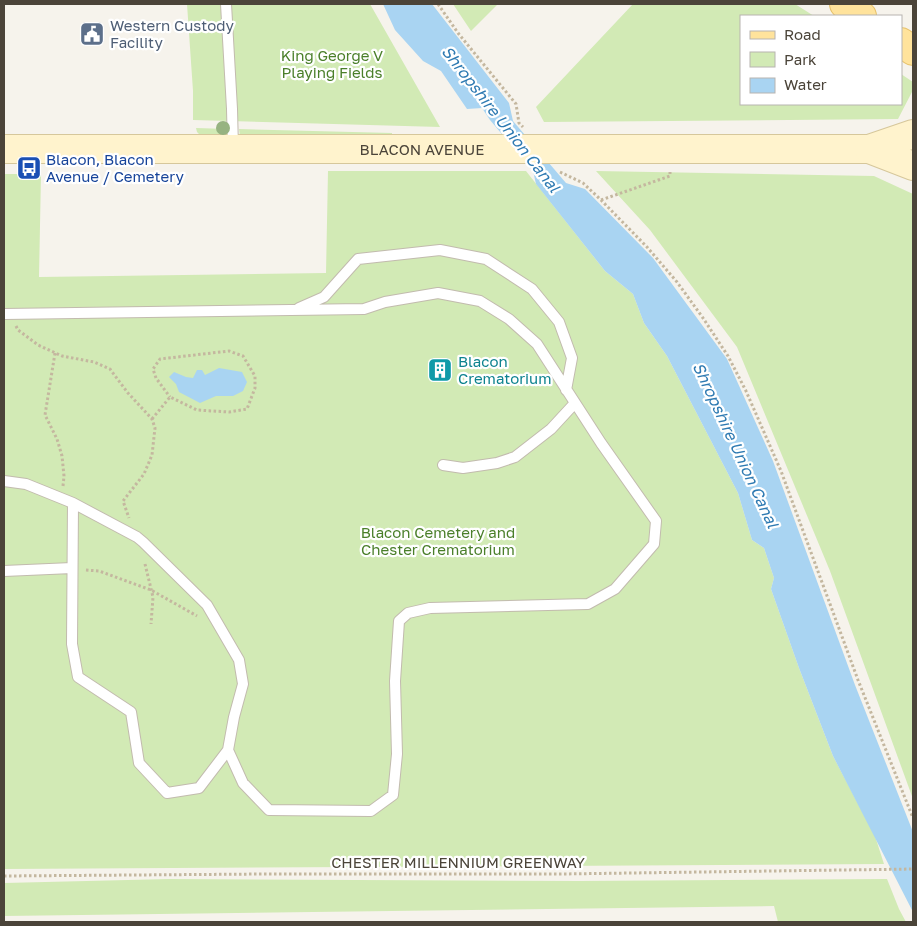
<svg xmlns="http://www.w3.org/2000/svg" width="917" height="926" font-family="'Golos Text',sans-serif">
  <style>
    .green { fill: #d2eab5 }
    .water { fill: #a9d4f2 }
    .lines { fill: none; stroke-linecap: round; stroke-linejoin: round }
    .lane-casing { stroke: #c2bbae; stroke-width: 12 }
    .secondary-casing { stroke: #d6c79b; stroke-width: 30 }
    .primary-casing { stroke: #e6c16a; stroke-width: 30 }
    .path { stroke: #c4b79f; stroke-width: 3; stroke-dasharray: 2.5 2.5; stroke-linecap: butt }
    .lane { stroke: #fff; stroke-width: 10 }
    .secondary { stroke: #fff3cd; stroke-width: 28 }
    .primary { stroke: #ffe39c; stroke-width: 28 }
    .secondary-bridge-casing { stroke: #d6c79b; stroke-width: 30; stroke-linecap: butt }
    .secondary-bridge { stroke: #fff3cd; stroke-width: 28 }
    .tree { fill: #97b381 }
    .labels { text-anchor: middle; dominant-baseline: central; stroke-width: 4.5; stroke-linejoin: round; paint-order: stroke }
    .service-label { font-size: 15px; fill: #4e5e75; stroke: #fff; text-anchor: start }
    .park-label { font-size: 15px; fill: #4a7f2a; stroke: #fff }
    .street-label { font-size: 15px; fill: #4b4439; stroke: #fff }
    .transit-label { font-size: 15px; fill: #164399; stroke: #fff; text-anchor: start }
    .culture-label { font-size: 15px; fill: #0d838f; stroke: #fff; text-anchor: start }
    .water-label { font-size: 16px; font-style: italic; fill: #2e7ab2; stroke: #fff }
  </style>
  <rect width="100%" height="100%" fill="#f6f3ec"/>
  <!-- green -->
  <path class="green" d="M187 4H370L440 127 193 120V91Z
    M453 4H498L471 31Z
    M633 4H795L814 16H741V104H901V74L913 82V90L898 119 544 122 536 107Z
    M196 128 228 129 229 136 200 135 197 132Z
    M239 129 392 133V135L240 136Z
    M328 171H526L605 271 633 294 644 323 667 356 738 493 752 540 764 548 774 578 771 589 799 668 833 756 875 836 884 864 4 869V174H41L39 277 326 273Z
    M596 171 874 176 913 194V799L830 571 737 347 650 230Z
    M169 879 580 881 887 879 899 909 906 922H778L774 906 4 916V883Z"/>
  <!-- water -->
  <path class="water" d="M383 4H432L509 103 513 121 566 183 585 189 653 258 727 359 773 461 855 685 913 832V912L833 756 799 668 771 589 774 578 764 548 752 540 738 493 667 356 644 323 633 294 605 271 536 184 533 171 490 120 482 108 467 109 441 71 423 61 395 30Z
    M219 368 242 372 247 382 243 391 233 396H216L200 403 179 392 176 384 169 377 174 372 186 377 193 378 197 370H202L205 375Z"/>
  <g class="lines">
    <defs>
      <path id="lane" d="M226 4 232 109 233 148
        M299 308 324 297 358 259 440 250 486 259 532 289 559 322 572 358 566 390
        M4 314 364 309 385 302 438 293 480 301 509 319 537 344 601 443 656 521 654 544 615 589 588 604 430 608 408 613 399 621 395 681 397 754 393 795 371 811 269 810 243 783 228 750
        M443 465 463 468 497 463 515 457 551 429 575 403
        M4 481 26 484 73 503 137 537 143 542 207 605 239 660 243 684 234 717 228 750 199 788 167 793 139 763 131 712 78 677 72 644 73 503
        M4 571 72 568"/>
      <g id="secondary">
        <path id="s1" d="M4 149H488"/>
        <path d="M564 149H869L913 134"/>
        <path d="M869 149 913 166"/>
      </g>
      <path id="primary" d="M844 4 862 16
        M901 42 913 51"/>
    </defs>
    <!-- lane casing -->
    <use href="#lane" class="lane-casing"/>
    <!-- secondary casing -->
    <use href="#secondary" class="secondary-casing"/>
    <!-- primary casing -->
    <use href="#primary" class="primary-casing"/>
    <!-- path -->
    <path class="path" d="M438 4 458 33 516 104 519 123 523 127
      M560 172 583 183 601 200 647 247 677 282 703 318 728 356 746 391 781 471 858 680 913 818
      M601 200 670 176V172
      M16 326 18 330 38 345 62 356 94 362 110 369 128 393 152 419 155 428 152 455 144 474 123 501 129 518
      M55 353 45 415 57 439 62 456 64 476 63 486
      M152 419 170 397 197 410 229 412 247 409 255 388V376L243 356 229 351 160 359 153 369 156 378 170 397
      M145 564 153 597 151 624
      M86 570 99 571 151 590 197 616
      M4 876 265 874H561L913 869"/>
    <!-- lane -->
    <use href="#lane" class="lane"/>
    <!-- secondary -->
    <use href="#secondary" class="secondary"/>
    <!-- primary -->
    <use href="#primary" class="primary"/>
    <defs>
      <path id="secondary-bridge" d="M488 149H564"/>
    </defs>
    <!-- secondary-bridge casing -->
    <use href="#secondary-bridge" class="secondary-bridge-casing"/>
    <!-- secondary-bridge -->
    <use href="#secondary-bridge" class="secondary-bridge"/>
  </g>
  <!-- trees -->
  <circle class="tree" cx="223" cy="128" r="7"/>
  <!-- icons -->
  <defs>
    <symbol id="civic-square" viewBox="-11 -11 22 22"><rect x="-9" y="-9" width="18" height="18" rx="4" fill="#5c6f8a" stroke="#fff"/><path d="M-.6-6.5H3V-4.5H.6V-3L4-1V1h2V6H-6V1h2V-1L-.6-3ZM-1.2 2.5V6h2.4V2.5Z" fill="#fff"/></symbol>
    <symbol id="bus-square" viewBox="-11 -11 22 22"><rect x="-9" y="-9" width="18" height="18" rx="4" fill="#1a4fb4" stroke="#fff"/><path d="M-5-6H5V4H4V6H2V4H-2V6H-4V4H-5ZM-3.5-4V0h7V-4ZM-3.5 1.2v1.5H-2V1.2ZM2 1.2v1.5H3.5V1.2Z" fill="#fff"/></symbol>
    <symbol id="building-square" viewBox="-11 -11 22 22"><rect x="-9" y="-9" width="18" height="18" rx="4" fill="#0f9aa8" stroke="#fff"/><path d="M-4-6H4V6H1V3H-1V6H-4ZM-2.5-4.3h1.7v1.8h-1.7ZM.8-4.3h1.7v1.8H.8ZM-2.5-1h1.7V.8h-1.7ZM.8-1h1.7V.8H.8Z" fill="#fff"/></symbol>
  </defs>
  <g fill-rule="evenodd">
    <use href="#civic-square" x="78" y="20" width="28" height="28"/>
    <use href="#bus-square" x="15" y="154" width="28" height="28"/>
    <use href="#building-square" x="426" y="356" width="28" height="28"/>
  </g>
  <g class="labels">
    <!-- service labels -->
    <g class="service-label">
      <text x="110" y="25">Western Custody<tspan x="110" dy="17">Facility</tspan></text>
    </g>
    <!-- park labels -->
    <g class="park-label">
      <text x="332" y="55">King George V<tspan x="332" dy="17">Playing Fields</tspan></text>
      <text x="438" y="532">Blacon Cemetery and<tspan x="438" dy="17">Chester Crematorium</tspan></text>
    </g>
    <!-- street labels -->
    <g class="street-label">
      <text stroke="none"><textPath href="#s1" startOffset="418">BLACON AVENUE</textPath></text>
      <text x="458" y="862">CHESTER MILLENNIUM GREENWAY</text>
    </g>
    <!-- transit labels -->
    <g class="transit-label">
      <text x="46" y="159">Blacon, Blacon<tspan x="46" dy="17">Avenue / Cemetery</tspan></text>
    </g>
    <!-- culture labels -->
    <g class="culture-label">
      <text x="458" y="361">Blacon<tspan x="458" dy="17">Crematorium</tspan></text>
    </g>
    <!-- water labels -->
    <g class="water-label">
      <text transform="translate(501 119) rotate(52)">Shropshire Union Canal</text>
      <text transform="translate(736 445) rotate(65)">Shropshire Union Canal</text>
    </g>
  </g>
  <!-- border -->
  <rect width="917" height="926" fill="none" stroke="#4b4439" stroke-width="10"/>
  <!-- legend -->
  <rect x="740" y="15" width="162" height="90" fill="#ffffff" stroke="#b7b4b0"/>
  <rect x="750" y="31" width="25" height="8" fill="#ffe39c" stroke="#b7b4b0"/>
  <text x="784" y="40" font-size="15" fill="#4b4439">Road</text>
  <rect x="750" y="52" width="25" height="15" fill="#d2eab5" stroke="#b7b4b0"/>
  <text x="784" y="65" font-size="15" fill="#4b4439">Park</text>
  <rect x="750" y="78" width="25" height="15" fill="#a9d4f2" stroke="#b7b4b0"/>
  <text x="784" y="90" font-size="15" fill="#4b4439">Water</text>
</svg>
